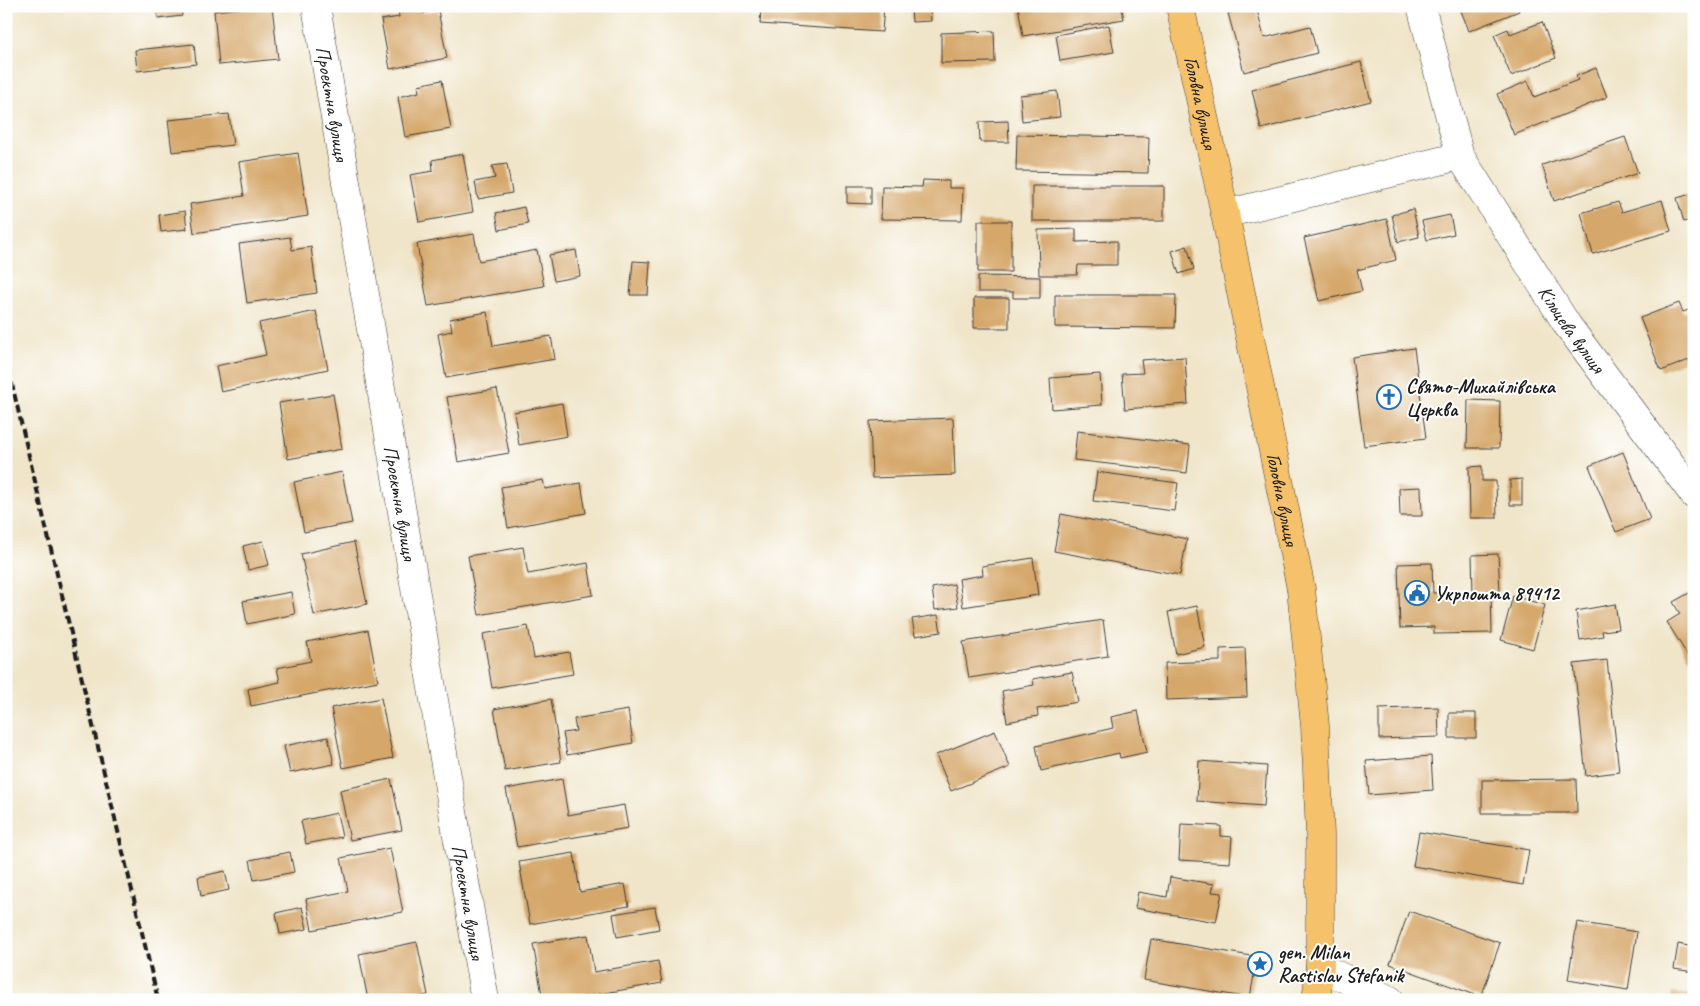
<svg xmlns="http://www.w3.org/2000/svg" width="1700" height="1006" font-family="Caveat,sans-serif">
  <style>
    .building { fill: #d5a76b }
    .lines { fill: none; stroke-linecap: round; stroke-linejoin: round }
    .minor-casing { stroke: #3c3a36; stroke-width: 29 }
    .major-casing { stroke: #3c3a36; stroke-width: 29 }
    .minor { stroke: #fff; stroke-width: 28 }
    .major { stroke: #f5c16b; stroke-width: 28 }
    .rail { stroke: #1c1c1c; stroke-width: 4; stroke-dasharray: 8 4; stroke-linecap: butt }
    .labels { text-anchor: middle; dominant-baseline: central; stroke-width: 4; stroke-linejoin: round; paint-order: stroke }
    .street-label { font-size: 20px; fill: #1c1c1c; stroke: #fff }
    .poi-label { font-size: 20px; font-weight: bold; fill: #1c1c1c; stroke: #fff; text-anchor: start }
  </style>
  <rect width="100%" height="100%" fill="#fff"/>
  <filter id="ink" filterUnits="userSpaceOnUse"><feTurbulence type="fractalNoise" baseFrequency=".02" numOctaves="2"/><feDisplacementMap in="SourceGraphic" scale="10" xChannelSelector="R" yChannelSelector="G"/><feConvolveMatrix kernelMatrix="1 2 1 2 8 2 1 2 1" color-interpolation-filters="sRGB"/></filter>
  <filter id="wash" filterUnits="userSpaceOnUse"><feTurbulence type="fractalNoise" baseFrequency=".0096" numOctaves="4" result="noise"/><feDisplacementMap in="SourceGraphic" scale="20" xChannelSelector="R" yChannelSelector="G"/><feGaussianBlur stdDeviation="1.12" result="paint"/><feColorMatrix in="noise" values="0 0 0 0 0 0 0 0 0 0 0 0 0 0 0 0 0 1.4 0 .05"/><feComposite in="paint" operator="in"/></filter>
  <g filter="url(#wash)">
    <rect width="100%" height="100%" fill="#f0e5c9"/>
    <g id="blocks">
      <!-- building -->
      <path class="building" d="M157 6H181L182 16 158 19Z
        M258 6H272L278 59 219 65 214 11Z
        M414 6H422L423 13 438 10 447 58 390 69 381 20 399 17 398 9Z
        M761 6H884L882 32 760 24Z
        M911 6H930L931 21 912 22Z
        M1018 6H1121L1124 19 1023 36Z
        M1256 6 1264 38 1310 26 1317 53 1244 72 1228 13Z
        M1459 6H1517L1519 11 1469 31Z
        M1542 22 1556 58 1511 76 1494 35 1508 29 1510 34Z
        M1109 25 1114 52 1060 61 1056 35Z
        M994 31 995 62 941 63V33Z
        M194 44 196 64 137 71 135 50Z
        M1361 62 1371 101 1261 129 1252 90Z
        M1596 68 1607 97 1514 135 1497 94 1528 81 1534 97 1578 80 1576 76Z
        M442 80 451 129 405 137 398 97 419 92 418 85Z
        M1057 91 1060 117 1022 121 1020 95Z
        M229 114 233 145 172 152 168 120Z
        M1008 121 1009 142H980L979 122Z
        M1017 135 1149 137 1148 173 1016 171Z
        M1625 137 1638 173 1554 201 1542 165Z
        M298 153 308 216 194 233 190 204 244 196 239 162Z
        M463 154 473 212 419 222 410 175 433 171 432 160Z
        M507 164 512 193 478 199 475 182 495 178 492 166Z
        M923 180 949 181V188H963L962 220 881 219 882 186 922 187Z
        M847 186H871V204L847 203Z
        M1032 186H1164V221H1032Z
        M1694 193V219L1684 222 1677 198Z
        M1662 200 1671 231 1593 254 1581 213 1618 202 1622 212Z
        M524 207 528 224 499 230 496 213Z
        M1413 209 1419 237 1398 242 1392 215Z
        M185 211 187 229 161 232 159 215Z
        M1450 215 1454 234 1427 240 1422 221Z
        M1387 219 1396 260 1357 270 1362 291 1319 301 1304 238Z
        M978 221H1011V272H978Z
        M1076 229V242L1117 241V265H1078L1077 275H1039L1038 230Z
        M474 234 479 261 537 250 544 286 428 306 417 244Z
        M290 237 292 250 311 247 317 293 247 303 239 244Z
        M1187 246 1194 269 1179 274 1172 251Z
        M576 250 580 276 554 281 549 255Z
        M633 261 650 262 648 295H630Z
        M978 276 1040 277V298H1013V292H978Z
        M1055 295H1176L1175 328 1055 327Z
        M974 298H1009V328H974Z
        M1679 303 1683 312 1694 308V358L1661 371 1640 318Z
        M316 311 328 369 221 392 216 366 266 355 259 323Z
        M487 312 493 346 551 336 555 359 446 378 438 334 452 331 450 319Z
        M1414 348 1426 438 1364 446 1352 357Z
        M1185 357 1188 404 1125 409 1122 374 1143 373 1141 360Z
        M1100 374 1102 405 1052 409 1050 378Z
        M497 389 509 453 458 462 447 397Z
        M333 394 342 449 288 459 279 403Z
        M1468 400 1500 401 1499 448H1467Z
        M562 403 567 436 519 445 514 412Z
        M953 418 955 475 872 478 870 421Z
        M1077 431 1190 445 1187 473 1074 460Z
        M1623 452 1650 519 1616 532 1589 466Z
        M1482 466V481H1496L1497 518H1470L1469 467Z
        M342 472 352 523 304 532 294 482Z
        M1097 472 1178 483 1174 511 1093 501Z
        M1522 479V505H1510V480Z
        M543 480 545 489 581 483 586 513 508 528 501 487Z
        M1421 487 1422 516H1400L1399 488Z
        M1061 514 1187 539 1180 575 1054 551Z
        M263 541 269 565 248 570 243 546Z
        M354 542 367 604 314 615 301 554Z
        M523 547 528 574 588 563 593 595 479 615 468 556Z
        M1498 554 1500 591H1491L1492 633 1434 634V627L1400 628 1398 564 1432 563 1433 593H1473L1472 555Z
        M1033 558 1038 595 963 607 959 579 983 575 982 566Z
        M954 584 958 607 935 610 932 588Z
        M291 592 295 614 247 624 243 601Z
        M1691 592 1694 597V659L1691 661 1667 622 1680 614 1673 602Z
        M1513 596 1545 605 1533 649 1501 640Z
        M1615 604 1619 629 1602 631 1603 636 1580 640 1576 611Z
        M1197 606 1205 647 1176 654 1168 612Z
        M938 615 941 632 915 636 912 619Z
        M1103 620 1108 656 969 678 963 642Z
        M528 626 534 658 569 652 573 674 492 688 483 634Z
        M368 630 378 681 251 706 248 689 280 682 277 668 311 661 307 642Z
        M1245 648 1247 697 1166 700 1165 663 1220 661V649Z
        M1607 660 1619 772 1586 776 1574 664Z
        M1072 672 1078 702 1037 709 1038 716 1007 722 1002 691 1034 685 1033 679Z
        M381 698 393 758 343 768 331 708Z
        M551 699 561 762 505 771 494 709Z
        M1438 707 1439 737 1379 739V709Z
        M628 710 633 743 567 755 563 733 576 731 574 719Z
        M1138 711 1147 752 1120 758 1119 753 1041 771 1036 746 1113 728 1111 717Z
        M1449 713H1476V738H1449Z
        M995 731 1010 767 951 791 936 755Z
        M328 737 334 764 290 773 284 746Z
        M1431 756 1433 790 1369 795 1366 761Z
        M1199 761 1267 766 1264 806 1197 801Z
        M391 779 402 830 350 840 340 790Z
        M562 779 568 815 624 805 628 828 517 847 506 789Z
        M1576 779 1577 813H1482V780Z
        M337 813 342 837 306 844 301 821Z
        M1181 824 1221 826V836L1232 837 1230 863 1179 860Z
        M1419 832 1529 850 1523 885 1413 866Z
        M390 848 403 912 312 930 306 899 348 891 341 858Z
        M290 852 294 872 254 880 250 860Z
        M574 853 580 892 625 884 629 906 530 924 519 862Z
        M225 871 229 890 201 896 198 877Z
        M1170 877 1214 884 1212 892 1222 893 1216 922 1135 908 1138 892 1167 897Z
        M302 907 307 929 280 934 276 913Z
        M655 907 659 929 617 937 613 914Z
        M1409 911 1500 943 1481 997 1390 964Z
        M1577 922 1637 932 1628 990 1568 980Z
        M588 935 594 972 658 961 662 983 565 1000H543L533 944Z
        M1151 939 1257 957 1250 998 1144 980Z
        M417 942 428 995 404 1000H368L359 954Z
        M1678 944 1694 947V972L1674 969Z
        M1672 993 1694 995V1000H1671Z"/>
    </g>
  </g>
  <g filter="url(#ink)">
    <use href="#blocks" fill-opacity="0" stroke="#3c3a36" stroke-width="1"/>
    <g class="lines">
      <defs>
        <g id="minor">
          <path id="s1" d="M316 6 485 1000"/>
          <path id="s2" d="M1421 6 1460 156 1568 326 1694 495"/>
          <path d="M1225 214 1460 156"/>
          <path d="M1320 967 1390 1000"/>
        </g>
        <g id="major">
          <path id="s3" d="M1180 6 1225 214 1301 589 1315 726 1320 835V967L1316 1000"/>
        </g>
      </defs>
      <!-- minor casing -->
      <use href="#minor" class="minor-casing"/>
      <!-- major casing -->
      <use href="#major" class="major-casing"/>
      <!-- minor -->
      <use href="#minor" class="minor"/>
      <!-- major -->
      <use href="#major" class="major"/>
      <!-- rail -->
      <path class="rail" d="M6 359 158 1000"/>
    </g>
  </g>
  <!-- icons -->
  <defs>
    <symbol id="church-ring" viewBox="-11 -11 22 22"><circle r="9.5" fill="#fff" stroke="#1f6fb2" stroke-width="1.5"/><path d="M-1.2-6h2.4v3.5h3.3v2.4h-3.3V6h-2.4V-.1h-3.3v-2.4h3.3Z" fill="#1f6fb2"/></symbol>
    <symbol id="civic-ring" viewBox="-11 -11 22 22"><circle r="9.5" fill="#fff" stroke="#1f6fb2" stroke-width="1.5"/><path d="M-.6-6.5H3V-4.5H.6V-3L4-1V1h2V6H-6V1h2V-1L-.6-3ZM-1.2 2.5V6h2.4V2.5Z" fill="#1f6fb2"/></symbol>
    <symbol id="sight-ring" viewBox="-11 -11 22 22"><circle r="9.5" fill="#fff" stroke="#1f6fb2" stroke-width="1.5"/><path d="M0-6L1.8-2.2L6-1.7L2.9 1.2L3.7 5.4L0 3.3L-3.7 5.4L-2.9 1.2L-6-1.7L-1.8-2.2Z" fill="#1f6fb2"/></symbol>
  </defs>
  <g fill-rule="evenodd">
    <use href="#church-ring" x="1375" y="383" width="28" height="28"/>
    <use href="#civic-ring" x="1403" y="579" width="28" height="28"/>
    <use href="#sight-ring" x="1246" y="950" width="28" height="28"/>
  </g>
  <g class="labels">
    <!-- street labels -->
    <g class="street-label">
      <text stroke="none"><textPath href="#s3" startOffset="99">Головна вулиця</textPath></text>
      <text stroke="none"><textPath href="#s1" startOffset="99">Проектна вулиця</textPath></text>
      <text stroke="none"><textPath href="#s2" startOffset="361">Кільцева вулиця</textPath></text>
      <text stroke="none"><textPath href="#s3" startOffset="504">Головна вулиця</textPath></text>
      <text stroke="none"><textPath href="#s1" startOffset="504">Проектна вулиця</textPath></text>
      <text stroke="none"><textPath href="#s1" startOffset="909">Проектна вулиця</textPath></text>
    </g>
    <!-- poi labels -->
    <g class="poi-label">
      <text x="1406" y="386">Свято-Михайлівська<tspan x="1406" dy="23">Церква</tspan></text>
      <text x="1434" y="593">Укрпошта 89412</text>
      <text x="1278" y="952">gen. Milan<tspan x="1278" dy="23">Rastislav Stefanik</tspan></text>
    </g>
  </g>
  <!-- margin -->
  <rect width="1700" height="1006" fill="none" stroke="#fff" stroke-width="25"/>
</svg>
